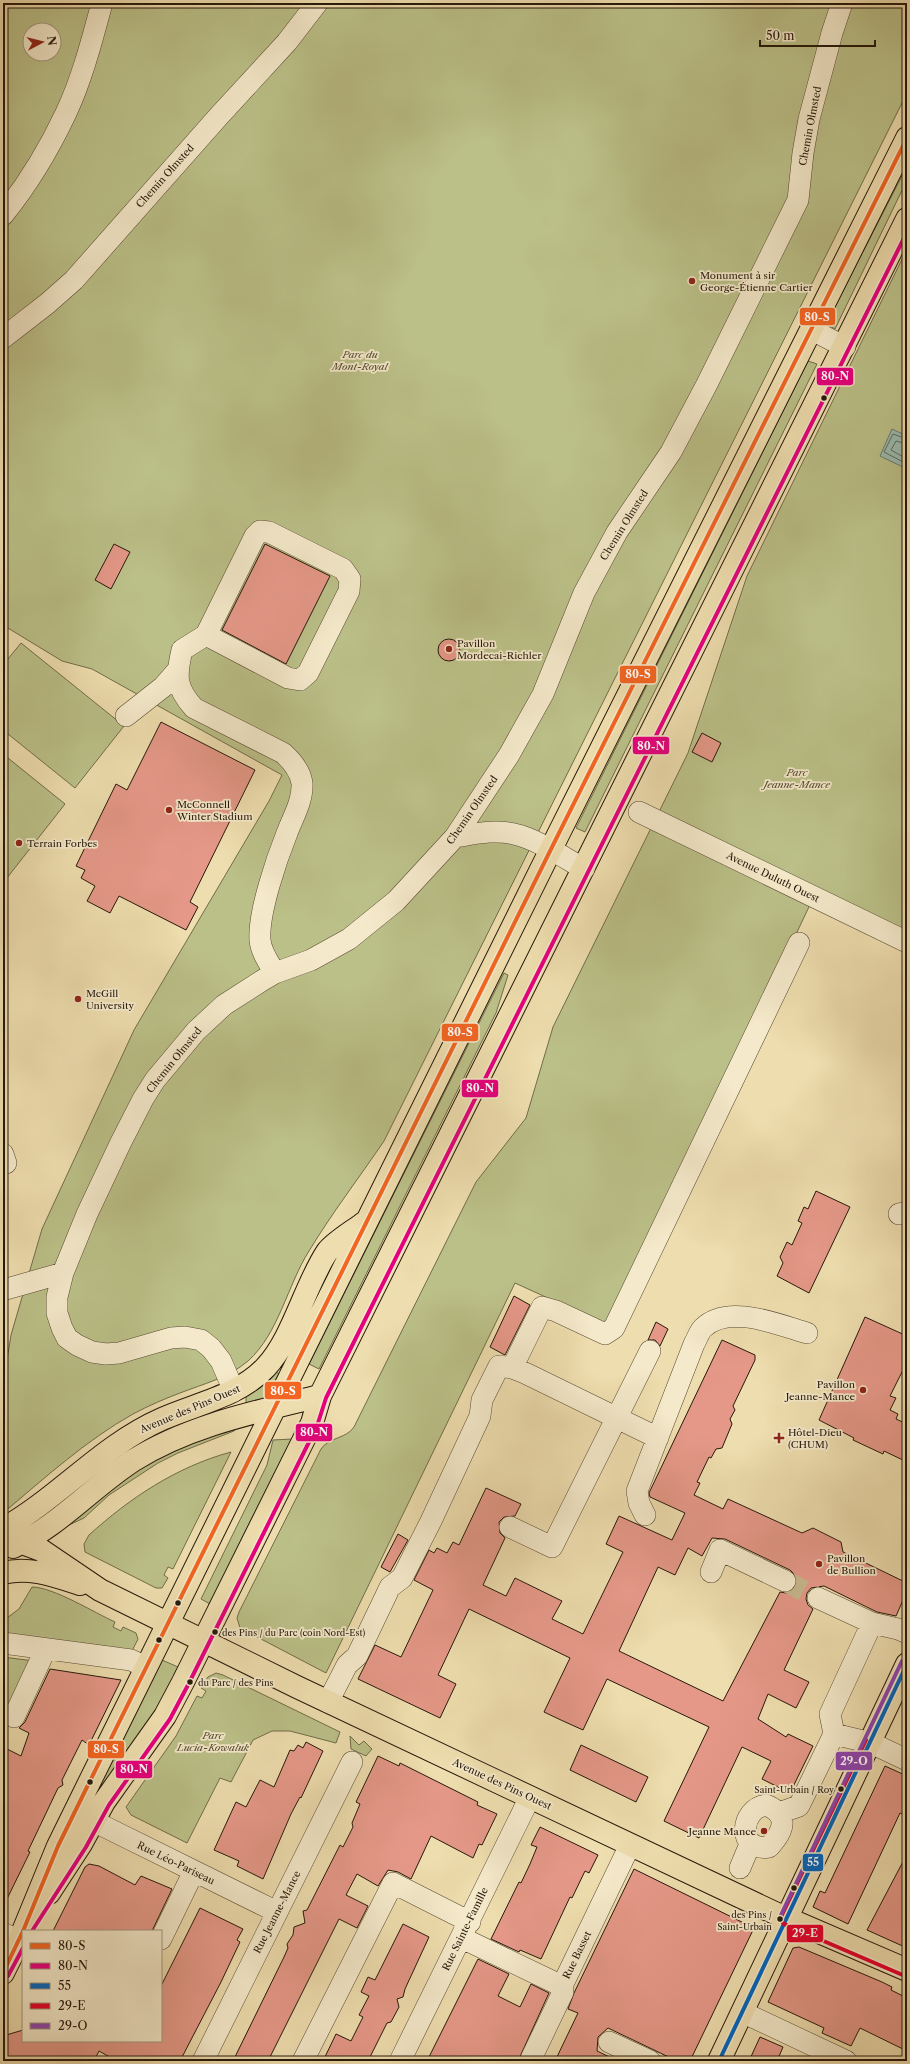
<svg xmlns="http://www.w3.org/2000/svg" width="910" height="2064" font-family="'Libre Caslon Text',serif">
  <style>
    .green { fill: #bbc088; stroke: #706c49; fill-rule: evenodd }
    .water { fill: #9abbb0; stroke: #6c7a6e }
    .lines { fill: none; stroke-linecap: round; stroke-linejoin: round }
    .shore { stroke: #606a5d; stroke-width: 1 }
    .building { fill: #e59888; stroke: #26180a; fill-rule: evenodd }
    .minor-tunnel { stroke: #c6b68d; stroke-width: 21; stroke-dasharray: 21 10; stroke-linecap: butt }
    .minor-casing { stroke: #584933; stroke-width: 22 }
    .major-casing { stroke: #26180a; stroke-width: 24 }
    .minor { stroke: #f4e9ca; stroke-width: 21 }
    .major { stroke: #eeddae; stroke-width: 22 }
    .bus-1-casing { stroke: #f4e9ca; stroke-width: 7 }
    .bus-2-casing { stroke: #f4e9ca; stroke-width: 7 }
    .bus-3-casing { stroke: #f4e9ca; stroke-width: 7 }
    .bus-4-casing { stroke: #f4e9ca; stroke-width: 7 }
    .bus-5-casing { stroke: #f4e9ca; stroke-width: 7 }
    .bus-1 { stroke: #f26522; stroke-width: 4 }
    .bus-2 { stroke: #e5007d; stroke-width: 4 }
    .bus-3 { stroke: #0065bd; stroke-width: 4 }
    .bus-4 { stroke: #e4002b; stroke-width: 4 }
    .bus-5 { stroke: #8e44ad; stroke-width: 4 }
    .poi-dot { fill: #8f2418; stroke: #f4e9ca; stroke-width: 1.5 }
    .bus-dot { fill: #26180a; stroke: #f4e9ca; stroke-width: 1.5 }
    .labels { text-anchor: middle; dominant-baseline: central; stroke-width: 3.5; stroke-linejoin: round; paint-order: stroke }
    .bus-label { font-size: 9px; fill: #26180a; stroke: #f4e9ca; text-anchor: start }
    .street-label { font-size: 10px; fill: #26180a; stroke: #f4e9ca }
    .poi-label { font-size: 10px; fill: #26180a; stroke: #f4e9ca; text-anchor: start }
    .park-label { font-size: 10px; font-style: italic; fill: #534a30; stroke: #f4e9ca }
    .line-badge { stroke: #f4e9ca; stroke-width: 1.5 }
    .badge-label { font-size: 11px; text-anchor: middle; font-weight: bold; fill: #fff }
  </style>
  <rect width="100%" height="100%" fill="#eeddae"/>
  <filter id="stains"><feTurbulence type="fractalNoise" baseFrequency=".005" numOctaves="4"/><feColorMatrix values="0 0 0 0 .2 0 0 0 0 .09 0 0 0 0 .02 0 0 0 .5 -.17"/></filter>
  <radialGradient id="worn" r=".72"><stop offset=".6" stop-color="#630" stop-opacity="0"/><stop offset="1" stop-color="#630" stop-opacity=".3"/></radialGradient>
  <!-- green -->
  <path class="green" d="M3 3H907V93L384 1141C359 1178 332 1213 309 1251 287 1286 279 1333 248 1361 228 1378 203 1384 180 1393 164 1399 148 1406 133 1414 85 1441 45 1478 3 1513V1385L11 1335 42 1229 134 1030 269 801 282 775 92 669 62 661 3 625ZM30 30H54V54H30Z
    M907 166V180L835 329 826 324Z
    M907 249V931L818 888 609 1326 515 1283 326 1673 240 1628 237 1618 239 1612 321 1449C329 1437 346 1439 354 1427L476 1182 526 1118 553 1027 688 753 747 576Z
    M808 361 817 364 585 832 576 828Z
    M21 643 124 726 75 788 3 730V665Z
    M3 754 65 804 3 883Z
    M504 973 508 975 496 1013 319 1369 309 1364Z
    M275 1371 279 1374 266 1401 246 1406V1395Z
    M238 1425 234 1431 178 1453 158 1463 109 1495 84 1518 67 1526 54 1536 53 1533 153 1459Z
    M292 1439 210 1604 201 1599 267 1465 273 1440Z
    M231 1452 173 1569 168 1567 164 1575 168 1578 162 1588H156L85 1552 84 1544 89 1535C130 1498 176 1467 231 1452Z
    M32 1587C53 1587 95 1613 115 1622L113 1627 121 1631 123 1627 136 1633 138 1639 131 1653 3 1637V1621L19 1609Z
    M3 1657 34 1661 9 1713 3 1710Z
    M162 1660 178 1667 157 1709 99 1795 96 1793Z
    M216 1673 223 1675 340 1732 336 1743 290 1731H272L253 1740 231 1782 220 1778 187 1843 131 1815 126 1807 176 1736 197 1696 202 1698 206 1691 201 1688 208 1677Z
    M350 1736 359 1745 364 1741 372 1749 366 1756 351 1749Z"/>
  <!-- water -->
  <path class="water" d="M892 429 907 436V469L880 456Z"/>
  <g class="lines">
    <!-- shore -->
    <path class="shore" d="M907 439 893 434 884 452 907 464
      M907 444 896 441 891 450 907 459"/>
  </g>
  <!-- building -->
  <path class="building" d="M114 544 130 552 111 589 95 580Z
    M265 544 330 576 286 664 222 630Z
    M438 650a11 11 0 1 1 22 0a11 11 0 1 1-22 0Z
    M161 722 255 770 190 902 198 907 186 930 119 896 110 913 87 901 95 886 81 878 85 870 76 866 116 784 127 790Z
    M702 733 721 743 712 762 692 752Z
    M816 1191 850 1207 809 1293 777 1276 783 1263 780 1257 787 1242 792 1245 802 1223 798 1221 804 1207 808 1209Z
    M514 1296 530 1305 505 1355 503 1354 490 1347Z
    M865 1317 907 1336V1362L890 1396 896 1398 890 1410 898 1414 896 1419 907 1424V1462L884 1451 883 1454 853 1440 854 1438 819 1420Z
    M656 1322 668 1329 660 1346 655 1340H648Z
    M722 1340 755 1355V1360L733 1406 735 1410 730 1419 732 1424 722 1448 716 1449 711 1458 709 1457 697 1482 700 1483 694 1495 723 1509 728 1499 802 1533 813 1528 841 1542 843 1552 907 1583V1591L896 1616 877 1612 824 1586 811 1588 807 1593 806 1599 808 1605 813 1609 784 1670 809 1682 796 1708 768 1694 758 1719 786 1737 788 1734 813 1746 790 1793 762 1779 771 1761 742 1747 699 1838 664 1821 709 1727 607 1679 583 1730 563 1721 544 1712 570 1658 469 1609 438 1675 456 1684 440 1718 358 1679 375 1645 401 1657 433 1590 414 1580 429 1550 434 1553 437 1548 447 1553 453 1542 459 1545 486 1488 521 1504 515 1516 504 1517 499 1522 500 1533 505 1538 483 1585 506 1596 515 1578 562 1601 552 1619 583 1634 623 1552 606 1544 619 1516 672 1540 685 1513 650 1497 649 1493ZM712 1538 725 1539 790 1570 795 1575 797 1580 796 1586 791 1591 786 1593 780 1592 723 1701 619 1651 658 1567 675 1575 688 1548 702 1556Z
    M398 1534 408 1540 390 1572 381 1567Z
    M50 1669 121 1680 89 1745 82 1740 62 1780 63 1785 58 1788 28 1851 30 1852 3 1907V1747L21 1756 29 1733 19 1728 25 1722Z
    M306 1742 323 1751 301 1798 300 1797 291 1814 263 1879 237 1866 239 1861 214 1850 236 1802 246 1807 260 1780 274 1787 290 1750 294 1751 298 1745 303 1748Z
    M581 1745 648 1777 636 1802 570 1770Z
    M378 1756 399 1766 400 1763 478 1802 477 1805 497 1814 482 1845 479 1844 473 1858 431 1836 411 1879 398 1872 388 1870 378 1886 357 1874 346 1895 368 1906 357 1928 339 1919 268 2061H233L284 1957 288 1948 287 1944 293 1935 294 1927 305 1923 303 1911 307 1910 340 1845 343 1847 353 1827 352 1823 360 1804 356 1802Z
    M885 1766 907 1776V1816L900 1813 848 1924 813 1907 820 1891 825 1893Z
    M540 1827 598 1855 589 1873 585 1871 572 1898 570 1897 541 1959 520 1950 519 1952 491 1939 519 1882 521 1883 530 1864 537 1847 531 1845Z
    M907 1854V1948L867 1930Z
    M89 1864 99 1866 135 1885 141 1876 172 1889 152 1931H53L85 1867Z
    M634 1869 754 1928 690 2061H677L608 2028 598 2037 597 2051 618 2061H555L578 2013 568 2009 574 1993Z
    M200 1908 243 1929 237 1940 240 1942 221 1982 180 2061H117L99 2051 94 2061H3V2036L23 2030V2041H161V1986Z
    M403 1924 429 1937 405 1989 403 1997 397 1999 399 2007 391 2022 387 2023 368 2061H323L336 2034 351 2041 363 2017 359 2015 369 1996 361 1992 368 1977 375 1980Z
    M799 1947 882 1982 892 1987 891 1990 907 1998V2051L860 2028 851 2046 822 2033 824 2028 768 2002 793 1948Z
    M478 1959 509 1974 498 1996 520 2007 531 1984 549 1993 518 2061H427Z
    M760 2037 783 2047 777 2061H749Z"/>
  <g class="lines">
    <!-- minor-tunnel -->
    <path class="minor-tunnel" d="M785 1581 818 1598"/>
    <defs>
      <path id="minor" d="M3 215C28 184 49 149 66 113 82 79 92 40 102 3
        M812 330 845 347
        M3 338 48 303 74 280 218 117 287 42 317 3
        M206 635 288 678 300 680 308 673 349 591 350 579 343 569 269 532 260 531 255 536 206 635 182 650C176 676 175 687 194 708L283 753C292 761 300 770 302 783 303 801 293 817 287 833 277 858 258 913 260 940 261 952 269 963 275 973
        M126 716 163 687 177 671
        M639 812 907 942
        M455 837C474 834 495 829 514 834 537 839 563 857 584 869
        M3 1154 6 1163
        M899 1214 907 1212
        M3 1290 63 1273
        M512 1368 525 1373 658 1438
        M234 1391 221 1361 211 1348 201 1340 185 1337 171 1338 119 1353 106 1354 92 1352 77 1345 67 1338 62 1328 57 1313V1297L63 1273 87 1214 121 1142 143 1099 155 1080 196 1031 224 1005 263 980 275 973 311 960 349 939 396 901 455 837 509 755 543 694 584 593 617 532 671 452 707 384 798 200 803 153 809 119 832 33 842 3
        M645 1515 639 1503 637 1491 694 1344C697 1339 699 1332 703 1328 728 1303 779 1325 807 1333
        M510 1527 552 1547 650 1351
        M711 1572 720 1550 785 1581
        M818 1598 872 1623
        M3 1643 131 1660 146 1667
        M328 1702 347 1665 357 1656 390 1587 402 1578 431 1521 480 1416 482 1400 499 1366 512 1368 542 1307 556 1311 605 1334 614 1328 799 943
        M14 1717 41 1659 44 1649
        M834 1734 830 1714 872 1623 898 1629 907 1633
        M766 1805C790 1815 784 1831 769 1847 735 1852 741 1808 766 1805Z
        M77 1813 277 1912
        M779 1813 799 1806 834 1734 871 1743 907 1760
        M740 1868 750 1844
        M3 1933 23 1943
        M462 1938 562 1986
        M161 1939 194 1871
        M562 1986 630 1845
        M742 2012 846 2061
        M609 2042 650 2061
        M203 2061 352 1762
        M303 2061 393 1883 470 1922
        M400 2061 530 1797
        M530 2061 563 1992 562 1986"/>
      <path id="major" d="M3 1529C60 1497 101 1446 162 1419 198 1403 239 1396 266 1367 293 1338 305 1285 327 1252 334 1242 355 1230 365 1222
        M3 1536 41 1550 100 1590 297 1687 777 1914 907 1970
        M13 1547C59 1526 92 1487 134 1460 190 1425 256 1412 320 1396
        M3 1573C29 1566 55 1576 80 1584
        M49 1893 81 1844 104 1802 165 1716 183 1682 312 1423 320 1396 907 219
        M3 1973 19 1941 58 1846 87 1787 558 835 907 138
        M719 2061 907 1664"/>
    </defs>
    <!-- minor casing -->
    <use href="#minor" class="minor-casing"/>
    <!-- major casing -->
    <use href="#major" class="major-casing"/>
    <!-- minor -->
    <use href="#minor" class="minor"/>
    <!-- major -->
    <use href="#major" class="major"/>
    <defs>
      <path id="bus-1" d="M23 1931 58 1846 87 1787 558 835 907 138
        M3 1973 23 1931"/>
      <path id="bus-2" d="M32 1931 86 1847 109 1805 170 1719 188 1685 317 1426 326 1398 907 232
        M8 1976 23 1948"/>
      <path id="bus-3" d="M719 2061 907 1664"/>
      <path id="bus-4" d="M866 1740 780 1919 784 1924 905 1976"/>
      <path id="bus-5" d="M781 1915 902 1661"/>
    </defs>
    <!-- bus-1 casing -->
    <use href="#bus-1" class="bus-1-casing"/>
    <!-- bus-2 casing -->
    <use href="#bus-2" class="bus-2-casing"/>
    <!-- bus-3 casing -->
    <use href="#bus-3" class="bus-3-casing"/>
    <!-- bus-4 casing -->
    <use href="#bus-4" class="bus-4-casing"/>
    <!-- bus-5 casing -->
    <use href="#bus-5" class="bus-5-casing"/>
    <!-- bus-1 -->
    <use href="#bus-1" class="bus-1"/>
    <!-- bus-2 -->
    <use href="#bus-2" class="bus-2"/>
    <!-- bus-3 -->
    <use href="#bus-3" class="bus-3"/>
    <!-- bus-4 -->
    <use href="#bus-4" class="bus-4"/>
    <!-- bus-5 -->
    <use href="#bus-5" class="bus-5"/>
  </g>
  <!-- markers -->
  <g class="poi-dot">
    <circle cx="692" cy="281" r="4"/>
    <circle cx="449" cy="649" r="4"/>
    <circle cx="169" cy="810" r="4"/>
    <circle cx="19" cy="843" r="4"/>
    <circle cx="78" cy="999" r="4"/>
    <circle cx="863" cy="1390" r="4"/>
    <path d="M777 1432h4v4h4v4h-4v4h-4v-4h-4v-4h4z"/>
    <circle cx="819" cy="1564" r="4"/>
    <circle cx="764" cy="1831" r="4"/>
  </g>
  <g class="bus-dot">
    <circle cx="824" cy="398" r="3.5"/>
    <circle cx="178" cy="1603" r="3.5"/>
    <circle cx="215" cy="1632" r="3.5"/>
    <circle cx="159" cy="1640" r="3.5"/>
    <circle cx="190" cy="1682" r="3.5"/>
    <circle cx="90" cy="1782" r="3.5"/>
    <circle cx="841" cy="1789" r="3.5"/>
    <circle cx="794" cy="1888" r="3.5"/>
    <circle cx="780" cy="1919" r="3.5"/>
  </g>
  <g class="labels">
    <!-- bus labels -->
    <g class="bus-label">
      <text x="222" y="1632">des Pins / du Parc (coin Nord-Est)</text>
      <text x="198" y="1682">du Parc / des Pins</text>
      <text x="834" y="1789" text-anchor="end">Saint-Urbain / Roy</text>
      <text x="772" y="1914" text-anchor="end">des Pins /<tspan x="772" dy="12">Saint-Urbain</tspan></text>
    </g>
    <!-- street labels -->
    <g class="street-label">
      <text transform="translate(810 126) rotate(-79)">Chemin Olmsted</text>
      <text transform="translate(165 176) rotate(-48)">Chemin Olmsted</text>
      <text transform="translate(624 525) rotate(-58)">Chemin Olmsted</text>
      <text transform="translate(472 810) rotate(-55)">Chemin Olmsted</text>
      <text transform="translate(773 877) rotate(26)">Avenue Duluth Ouest</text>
      <text transform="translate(174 1060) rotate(-51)">Chemin Olmsted</text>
      <text transform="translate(190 1409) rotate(-23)">Avenue des Pins Ouest</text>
      <text transform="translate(502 1784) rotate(25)">Avenue des Pins Ouest</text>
      <text transform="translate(176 1863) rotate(26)">Rue Léo-Pariseau</text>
      <text transform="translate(277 1912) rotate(-63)">Rue Jeanne-Mance</text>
      <text transform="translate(465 1929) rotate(-64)">Rue Sainte-Famille</text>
      <text transform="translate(577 1955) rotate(-64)">Rue Basset</text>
    </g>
    <!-- poi labels -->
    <g class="poi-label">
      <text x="700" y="275">Monument à sir<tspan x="700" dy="12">George-Étienne Cartier</tspan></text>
      <text x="457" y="643">Pavillon<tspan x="457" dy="12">Mordecai-Richler</tspan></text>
      <text x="177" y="804">McConnell<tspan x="177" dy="12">Winter Stadium</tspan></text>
      <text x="27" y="843">Terrain Forbes</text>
      <text x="86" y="993">McGill<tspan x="86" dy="12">University</tspan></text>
      <text x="855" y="1384" text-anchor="end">Pavillon<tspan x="855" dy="12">Jeanne-Mance</tspan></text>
      <text x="788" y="1432">Hôtel-Dieu<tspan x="788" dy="12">(CHUM)</tspan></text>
      <text x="827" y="1558">Pavillon<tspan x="827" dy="12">de Bullion</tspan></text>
      <text x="756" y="1831" text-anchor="end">Jeanne Mance</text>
    </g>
    <!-- park labels -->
    <g class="park-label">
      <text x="360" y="354">Parc du<tspan x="360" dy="12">Mont-Royal</tspan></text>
      <text x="797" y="772">Parc<tspan x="797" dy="12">Jeanne-Mance</tspan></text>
      <text x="213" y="1735">Parc<tspan x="213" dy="12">Lucia-Kowaluk</tspan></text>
    </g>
  </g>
  <g class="line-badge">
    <rect x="799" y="307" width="37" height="19" rx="4" fill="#f26522"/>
    <rect x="816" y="367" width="38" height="19" rx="4" fill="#e5007d"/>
    <rect x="619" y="665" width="38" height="19" rx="4" fill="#f26522"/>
    <rect x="632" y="736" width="38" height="19" rx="4" fill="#e5007d"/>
    <rect x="441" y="1023" width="38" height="19" rx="4" fill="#f26522"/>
    <rect x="461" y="1079" width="38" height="19" rx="4" fill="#e5007d"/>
    <rect x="264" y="1381" width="38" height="19" rx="4" fill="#f26522"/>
    <rect x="295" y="1423" width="38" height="19" rx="4" fill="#e5007d"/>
    <rect x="87" y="1740" width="38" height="19" rx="4" fill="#f26522"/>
    <rect x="835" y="1751" width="38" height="20" rx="4" fill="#8e44ad"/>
    <rect x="115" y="1760" width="38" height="19" rx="4" fill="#e5007d"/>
    <rect x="802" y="1853" width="22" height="19" rx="4" fill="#0065bd"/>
    <rect x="786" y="1924" width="38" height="19" rx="4" fill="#e4002b"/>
  </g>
  <g class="badge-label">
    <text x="817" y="321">80-S</text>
    <text x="835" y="380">80-N</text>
    <text x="638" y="678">80-S</text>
    <text x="651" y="750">80-N</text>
    <text x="460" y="1036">80-S</text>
    <text x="480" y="1092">80-N</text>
    <text x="283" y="1395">80-S</text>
    <text x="314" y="1436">80-N</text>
    <text x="106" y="1753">80-S</text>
    <text x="854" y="1765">29-O</text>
    <text x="134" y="1773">80-N</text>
    <text x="813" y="1866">55</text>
    <text x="805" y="1937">29-E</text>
  </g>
  <!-- margin -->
  <rect width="910" height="2064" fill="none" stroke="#eeddae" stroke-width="16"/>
  <rect x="4" y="4" width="902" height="2056" fill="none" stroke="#26180a" stroke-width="2"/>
  <rect x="8" y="8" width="894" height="2048" fill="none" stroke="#26180a"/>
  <!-- legend -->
  <rect x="22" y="1930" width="140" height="112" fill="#f4e9ca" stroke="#a2957d"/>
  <rect x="30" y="1943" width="20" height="6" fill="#f26522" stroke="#a2957d"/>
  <text x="58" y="1950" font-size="12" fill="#26180a">80-S</text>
  <rect x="30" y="1963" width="20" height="6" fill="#e5007d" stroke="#a2957d"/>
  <text x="58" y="1970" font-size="12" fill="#26180a">80-N</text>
  <rect x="30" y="1983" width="20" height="6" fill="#0065bd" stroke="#a2957d"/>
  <text x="58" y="1990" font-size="12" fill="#26180a">55</text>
  <rect x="30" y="2003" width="20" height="6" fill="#e4002b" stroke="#a2957d"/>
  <text x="58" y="2010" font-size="12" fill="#26180a">29-E</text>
  <rect x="30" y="2023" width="20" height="6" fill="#8e44ad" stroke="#a2957d"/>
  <text x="58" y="2030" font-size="12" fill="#26180a">29-O</text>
  <!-- north arrow -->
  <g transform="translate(42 42) rotate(83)"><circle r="19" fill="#f4e9ca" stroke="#a2957d"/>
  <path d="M0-3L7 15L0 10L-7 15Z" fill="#8f2418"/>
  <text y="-6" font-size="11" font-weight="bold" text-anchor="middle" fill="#26180a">N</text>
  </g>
  <!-- scale -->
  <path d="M760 40v6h115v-6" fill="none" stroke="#26180a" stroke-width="2"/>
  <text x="766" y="40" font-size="12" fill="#26180a" stroke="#f4e9ca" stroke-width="3" paint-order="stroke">50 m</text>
  <rect width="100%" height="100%" filter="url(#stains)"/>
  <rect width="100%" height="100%" fill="url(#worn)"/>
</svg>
